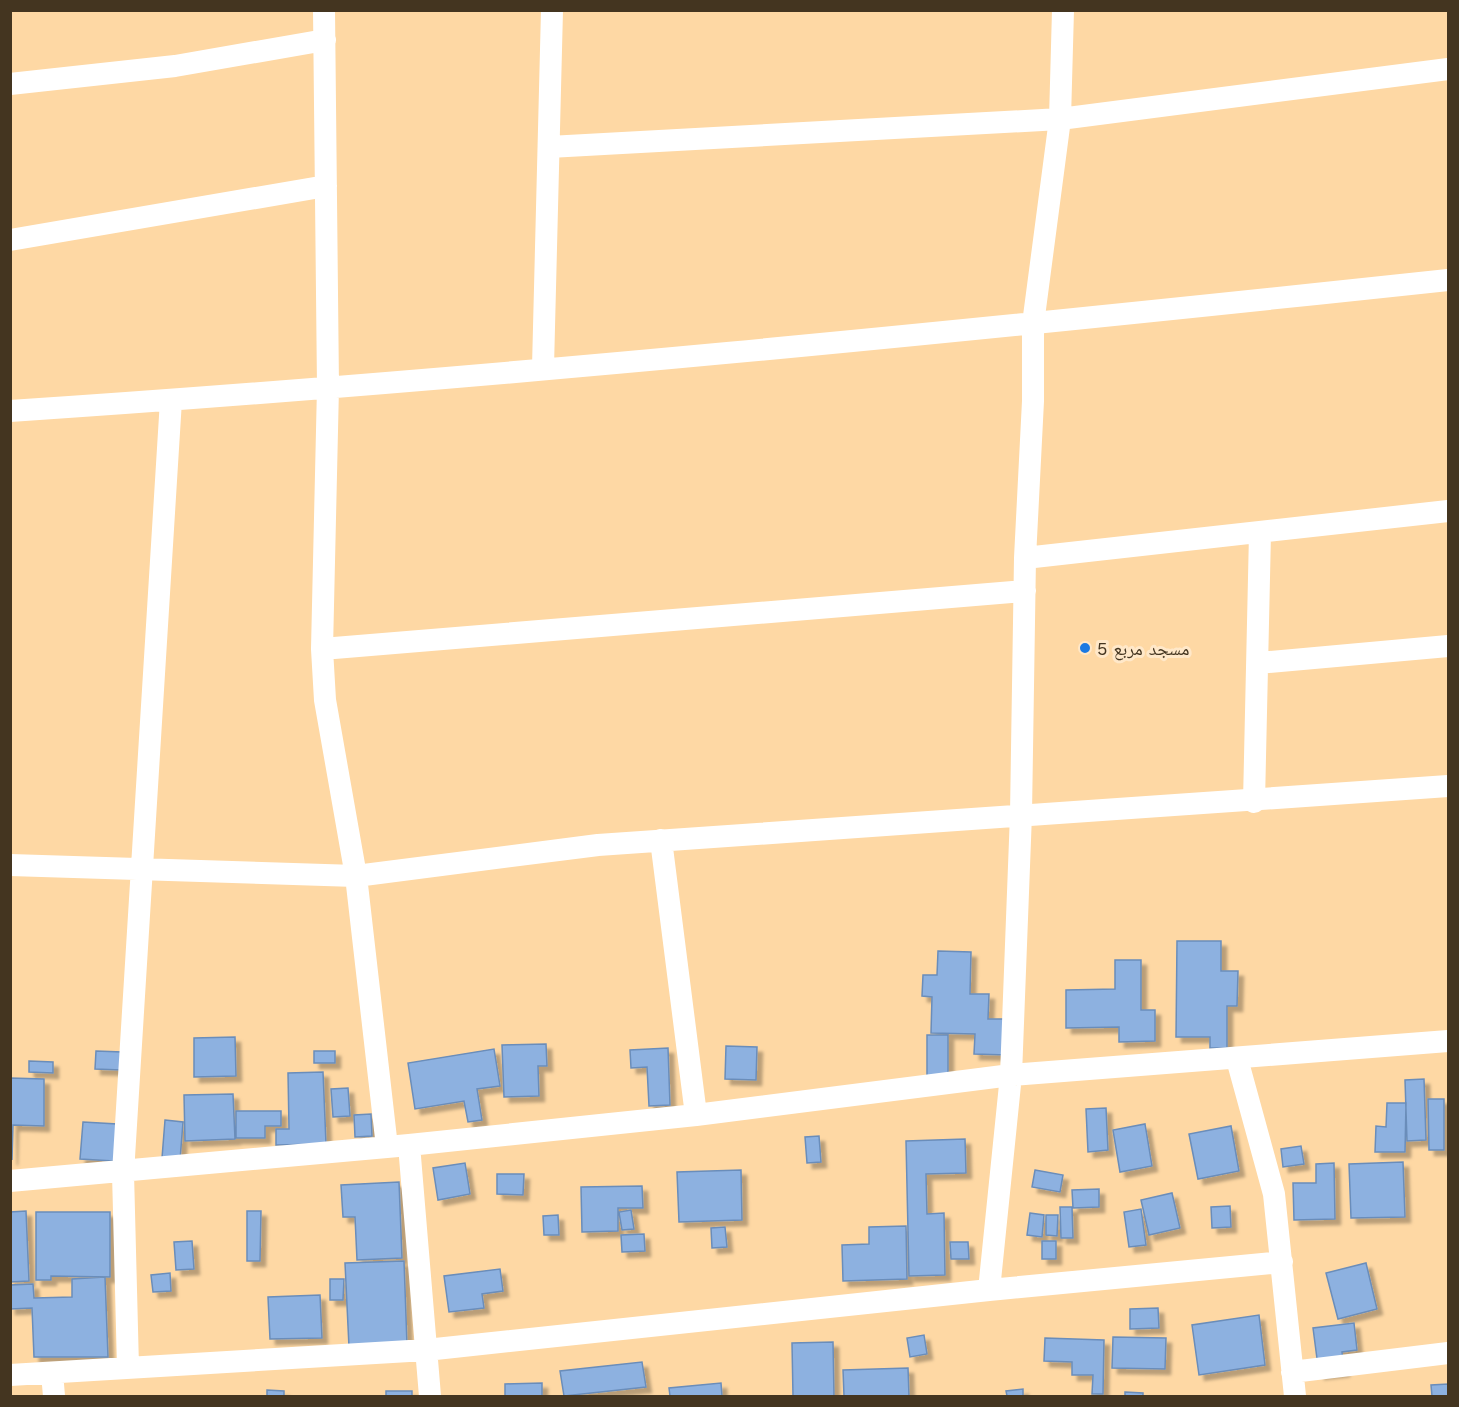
<svg xmlns="http://www.w3.org/2000/svg" width="1459" height="1407" font-family="'Work Sans','Noto Naskh Arabic',sans-serif">
  <style>
    .building { fill: #8db1e0; stroke: #6a8dba; stroke-width: 1.5; filter: url(#shadow) }
    .lines { fill: none; stroke-linecap: round; stroke-linejoin: round }
    .minor { stroke: #fff; stroke-width: 22 }
    .poi-dot { fill: #1b79e2; stroke: #ffe8c9; stroke-width: 2 }
    .labels { text-anchor: middle; dominant-baseline: central; stroke-width: 6; stroke-linejoin: round; paint-order: stroke }
    .poi-label { font-size: 18px; fill: #443520; stroke: #ffe8c9; text-anchor: start }
  </style>
  <defs>
    <filter id="shadow"><feDropShadow dx="5.5" dy="5.5" stdDeviation="1.5" flood-color="#0004"/></filter>
  </defs>
  <rect width="100%" height="100%" fill="#fed8a4"/>
  <!-- building -->
  <path class="building" d="M1177 941H1221V971H1238L1237 1006H1227V1048H1210V1037H1176Z
    M938 951 971 952 970 994H989L988 1019H1008L1007 1055 974 1054 975 1034 931 1033 932 997 922 996 923 975H937Z
    M1115 960H1141V1010H1155V1041L1119 1042V1027L1066 1028V990L1115 989Z
    M927 1035H948V1076H927Z
    M235 1037 236 1076 194 1077V1038Z
    M546 1044 547 1066H538L539 1096 504 1097 502 1045Z
    M726 1046 757 1047 756 1080 725 1079Z
    M668 1048 670 1105 649 1106 647 1067 631 1068 630 1050Z
    M494 1049 500 1086 477 1089 482 1120 468 1122 464 1101 415 1109 408 1063Z
    M96 1051 122 1052 121 1070 95 1069Z
    M314 1051H335V1063H314Z
    M29 1061 53 1062V1073L29 1072Z
    M323 1072 326 1144 276 1145V1129H289L288 1073Z
    M10 1078 44 1079V1126L13 1125 12 1160Z
    M1424 1079 1426 1140 1407 1141 1405 1080Z
    M348 1088 350 1116 333 1117 331 1089Z
    M233 1094 235 1139 185 1141 184 1095Z
    M1428 1099H1444V1150H1429Z
    M1387 1103H1406L1405 1152H1375L1376 1126 1386 1127Z
    M1106 1108 1108 1150 1088 1152 1086 1109Z
    M236 1111H281V1126H265V1138H236Z
    M371 1114 372 1136 355 1137 354 1115Z
    M165 1120 183 1122 180 1160 162 1158Z
    M83 1122 117 1124 114 1161 80 1159Z
    M1145 1124 1152 1166 1120 1172 1113 1130Z
    M1231 1126 1239 1171 1198 1179 1189 1134Z
    M819 1136 821 1162 807 1163 805 1137Z
    M965 1139 966 1173 926 1174 927 1214 944 1213 945 1275 909 1276 906 1141Z
    M1301 1146 1304 1164 1283 1167 1281 1149Z
    M1403 1162 1405 1217 1351 1218 1349 1164Z
    M465 1163 470 1194 438 1200 433 1168Z
    M1334 1163 1335 1219 1294 1220 1293 1183H1316V1164Z
    M741 1170 742 1220 679 1222 677 1172Z
    M1035 1170 1063 1175 1060 1192 1032 1187Z
    M497 1174H524L523 1195 497 1194Z
    M399 1182 402 1258 357 1260 355 1217H343L341 1185Z
    M642 1186 643 1208H618V1231L582 1232 581 1187Z
    M1099 1189V1207L1073 1208 1072 1190Z
    M1172 1193 1180 1228 1149 1235 1141 1200Z
    M1230 1206 1231 1227 1212 1228 1211 1207Z
    M1060 1207H1072L1073 1238H1061Z
    M1141 1209 1146 1245 1129 1247 1124 1212Z
    M631 1210 634 1229 622 1230 619 1212Z
    M26 1211 29 1281 10 1282V1212Z
    M247 1211H261L260 1261H247Z
    M36 1212H110V1277L51 1276V1280H36Z
    M1030 1213 1044 1215 1042 1237 1027 1235Z
    M558 1215 559 1235H544L543 1216Z
    M1046 1215H1058L1057 1236 1046 1235Z
    M906 1226 907 1279 843 1281 842 1245 869 1244V1227Z
    M725 1227 727 1247 712 1248 711 1228Z
    M644 1234 645 1251 622 1252 621 1235Z
    M192 1241 194 1269 176 1270 174 1242Z
    M1042 1241H1056V1259H1042Z
    M950 1242H968L969 1259H951Z
    M404 1261 407 1345 349 1347 345 1263Z
    M1366 1263 1377 1309 1338 1319 1326 1273Z
    M500 1269 503 1291 482 1294 484 1308 449 1312 444 1276Z
    M170 1273 171 1291 153 1292 151 1275Z
    M105 1277 108 1357H34L32 1308 10 1309V1285L33 1284 34 1298 72 1297V1279Z
    M330 1279H344L343 1300H330Z
    M320 1295 322 1338 270 1339 268 1297Z
    M1158 1308 1159 1328 1130 1329V1309Z
    M1259 1315 1265 1365 1199 1375 1192 1325Z
    M1354 1323 1357 1350 1342 1352 1344 1371 1319 1374 1313 1328Z
    M924 1335 927 1354 910 1357 907 1338Z
    M1113 1337 1166 1338 1165 1369 1112 1368Z
    M1045 1338 1104 1340 1103 1394H1092L1093 1375H1072V1362L1044 1361Z
    M833 1342 834 1396H793L792 1343Z
    M642 1362 646 1387 564 1396 560 1371Z
    M908 1368 909 1396H844L843 1370Z
    M542 1383V1396H505V1384Z
    M721 1383 722 1396H670L669 1388Z
    M1448 1384V1396H1432L1431 1385Z
    M1023 1389V1396H1007L1006 1391Z
    M267 1390 284 1391V1396H267Z
    M386 1391H412V1396H386Z
    M1125 1392 1143 1393V1396H1125Z"/>
  <g class="lines">
    <!-- minor -->
    <path class="minor" d="M324 10 328 387 322 649 325 700 356 876 387 1147
      M10 84 175 66 325 40
      M549 147 1060 119 1448 69
      M10 240 326 186
      M543 367 552 10
      M10 411C491 379 970 331 1448 280
      M1025 558 1448 511
      M322 649 1025 591
      M1258 663 1448 646
      M1254 802 1260 533
      M661 840 696 1115
      M10 865 356 876 598 845 1448 786
      M1237 1059 1274 1194 1295 1396
      M409 1145 430 1396
      M10 1181 409 1145 696 1115 1011 1075 1448 1041
      M989 1290 1011 1075 1021 814 1025 558 1033 401V324L1060 119 1063 10
      M128 1367 123 1173 171 400
      M1292 1372 1448 1353
      M52 1373 54 1396
      M10 1375 426 1350 989 1290 1282 1262"/>
  </g>
  <!-- markers -->
  <circle class="poi-dot" cx="1085" cy="648" r="6"/>
  <g class="labels">
    <!-- poi labels -->
    <g class="poi-label">
      <text x="1097" y="648">مسجد مربع 5</text>
    </g>
  </g>
  <!-- border -->
  <rect width="1459" height="1407" fill="none" stroke="#443520" stroke-width="24"/>
</svg>
